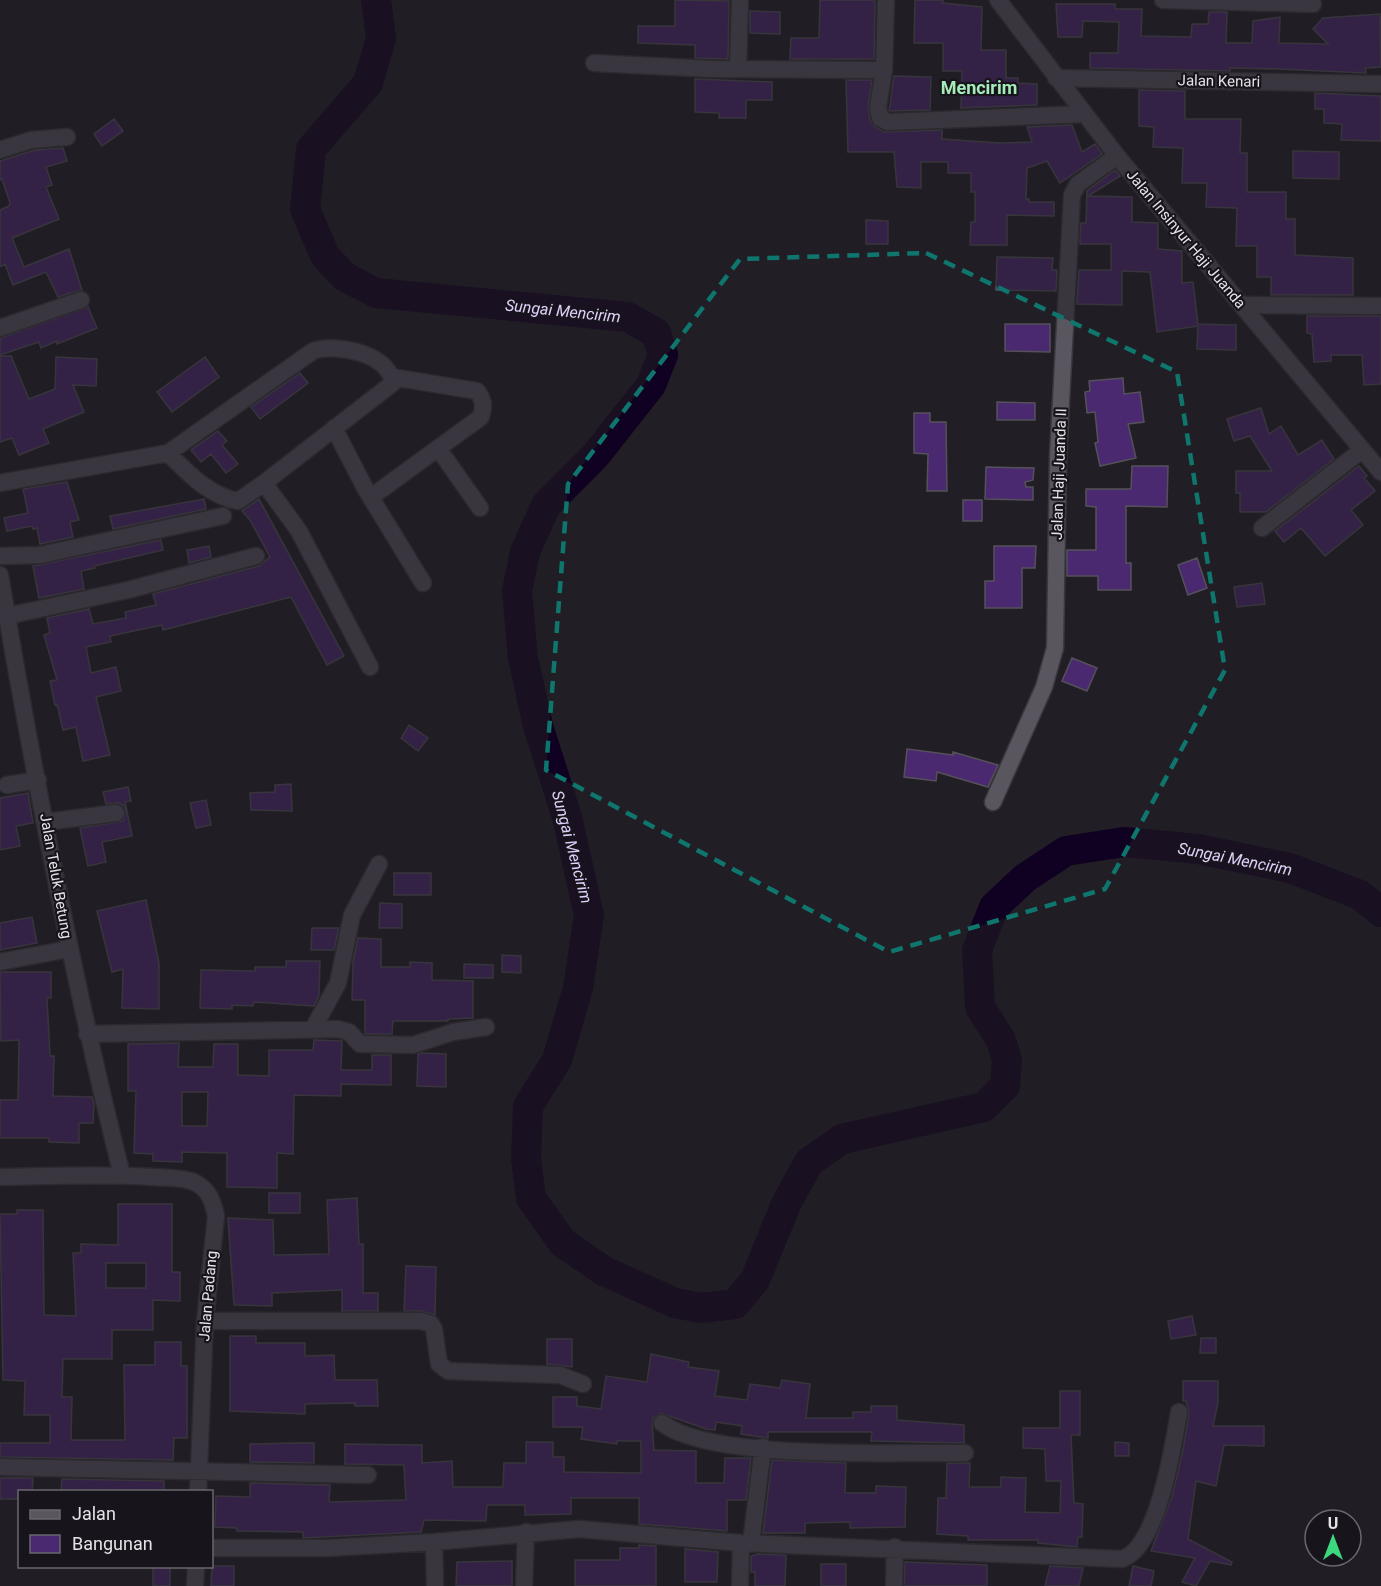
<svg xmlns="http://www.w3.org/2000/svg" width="1381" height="1586" font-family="Roboto,sans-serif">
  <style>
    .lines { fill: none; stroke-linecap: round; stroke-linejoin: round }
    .river { stroke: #100021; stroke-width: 30 }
    .building { fill: #4b2970; stroke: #545159; stroke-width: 1.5; fill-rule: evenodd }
    .minor-casing { stroke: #3a383e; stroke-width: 19 }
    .tertiary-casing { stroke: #3a383e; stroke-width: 19 }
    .minor { stroke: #59565f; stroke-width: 16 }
    .tertiary { stroke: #59565f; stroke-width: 16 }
    .marked { fill: none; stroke: #0f766e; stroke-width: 4.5; stroke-dasharray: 12 8; stroke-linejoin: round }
    .labels { text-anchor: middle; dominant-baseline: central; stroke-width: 4.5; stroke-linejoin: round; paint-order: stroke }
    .street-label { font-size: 15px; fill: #e5e3e8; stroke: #17141c }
    .water-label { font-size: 16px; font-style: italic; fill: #e1d0fb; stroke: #17141c }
    .quarter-label { font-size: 18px; font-weight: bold; fill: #a5ecb9; stroke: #17141c }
  </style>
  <rect width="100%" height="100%" fill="#211e25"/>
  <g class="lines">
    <!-- river -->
    <path class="river" d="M376 0 381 38 368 83 311 149 305 209 325 256 345 277 376 293 628 317 656 333 663 355 651 385 595 456 546 505 525 552 517 591 523 658 538 726 567 817 589 915 578 988 557 1060 528 1106 526 1159 531 1198 563 1243 604 1271 675 1303 701 1308 735 1304 755 1280 786 1204 809 1162 842 1139 984 1107 1005 1086 1007 1060 1001 1040 980 1007 977 950 994 907 1025 878 1066 851 1124 842 1198 849 1290 868 1360 895 1381 912"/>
  </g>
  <!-- building -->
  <path class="building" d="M675 0 729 1 728 59 695 58V45L638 43V26H675Z
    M820 0H875L874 59H790L791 38H819Z
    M915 0H943V3L982 7 981 50H1006V78H1018V83L1037 84V105L961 108 962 71H943V43H914Z
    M1056 4H1115V9H1142L1141 36 1191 37 1192 24H1208L1209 12H1227L1226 43H1252L1253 21 1280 17 1279 43 1328 44 1313 29 1323 18 1380 14 1381 67 1365 68 1366 73 1278 69 1230 68V71L1090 68V53H1118L1119 22 1083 21 1082 37H1058Z
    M750 11 780 12V34L750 33Z
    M894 76 931 77 930 110 889 111Z
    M695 79 772 82V100H746V118H719V113L695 112Z
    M846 80H872L868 106 870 120 875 127 884 132 942 130V139L1000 143 1032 142 1027 127 1072 125 1082 152 1095 144 1102 154 1060 183 1047 161 1027 168 1026 199H1029V202H1054V216L1007 215V245H970L971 222H975V192H971V173H948V162H921V188L897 187 894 152H848Z
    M1139 90 1185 91V119H1241L1240 153H1247V192H1286V219H1295V255L1353 258V295H1271V277H1257V246H1236L1237 208 1206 207 1207 183H1182L1183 148 1153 147 1154 127 1139 126Z
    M1315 93 1381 96V141L1341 140 1342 124 1324 123V109H1315Z
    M114 119 123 131 102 146 94 134Z
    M63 148 67 161 46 167 52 185 46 187 59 219 12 238 24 267 69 249 82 290 58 297 46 272 13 285 5 264 0 267V210L9 206 10 203 2 179 0 180V161L35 150Z
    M1293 151 1339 152V179L1293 178Z
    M1115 170 1120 176 1088 196 1132 197V222L1158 223V249L1182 251V283L1193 282 1198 324 1236 325V350L1197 349 1198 326 1157 332 1150 272 1122 271V305L1077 304 1079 270H1111V244H1080V235L1081 223H1086L1087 191Z
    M866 220 888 221V244H866Z
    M997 257 1053 258 1052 270H1057L1056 291 996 290Z
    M88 307 97 328 57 344V341L41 348 39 342 0 355V338Z
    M1307 316H1381V384L1364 385 1362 355H1331V361L1314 362 1312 334 1307 333Z
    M1005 324H1050V352L1005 351Z
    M0 356H11L29 399 55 389 56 357 97 359 96 386 73 385 84 412 43 429 49 443 19 455 12 438 0 442Z
    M205 357 219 377 172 412 157 392Z
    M300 373 308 383 260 419 251 407Z
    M1123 378 1124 394 1140 392 1144 422 1128 424 1136 458 1100 466 1095 443 1098 442 1095 412 1087 413 1085 392 1090 391 1089 381Z
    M997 402 1035 403V420H997Z
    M1261 408 1269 434 1281 426 1298 455 1322 440 1334 459 1266 512H1240V493H1236V471H1272L1250 436 1234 441 1227 419Z
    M914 413H930V422H946L947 491H927L928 454 914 453Z
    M218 431 227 441 222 445 238 464 226 473 211 454 201 462 191 450Z
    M1132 466H1168L1167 507 1126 506V563H1131V590H1098V576H1067V550H1096V507L1086 506V489H1131Z
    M1359 466 1367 476 1364 478 1375 491 1351 510 1363 525 1325 556 1301 528 1284 542 1275 531Z
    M986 467 1034 468 1033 480 1025 482 1026 487H1033V500L985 499Z
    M67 482 79 520 70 522 73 537 40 544 37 528 33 529 32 526 7 531 4 518 28 513 23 489Z
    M204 499 206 509 113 529 110 516Z
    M259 499 344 656 327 665 291 597 163 630 162 625 110 636 111 642 86 647 91 673 116 667 121 691 96 697 110 755 83 761 76 727 63 730 57 704 55 705 50 681 57 680 44 635 50 633 47 618 89 609 93 624 126 618 125 612 156 605 153 594 259 566 270 557 250 520 242 511Z
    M963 500H982V521H963Z
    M161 540 163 550 94 566 95 568 81 571 84 589 39 598 33 566Z
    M209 546 211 557 189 563 187 550Z
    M994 546H1036L1035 568H1022V608H985V581H994Z
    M1197 558 1207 588 1188 595 1178 565Z
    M1262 583 1265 604 1237 607 1234 587Z
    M1072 658 1097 668 1087 691 1062 681Z
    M409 725 428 738 418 751 401 738Z
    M907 749 953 755V752L998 765 988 787 937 772 936 781 904 777Z
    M291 784 292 811 251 810 250 793 275 792V785Z
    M128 787 131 801 125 802 132 836 102 842 106 862 88 866 80 828 123 821 126 812 125 807 119 803 106 804 103 792Z
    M28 793 33 823 16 826 20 846 0 850V798Z
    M206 800 211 825 196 828 190 803Z
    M394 873H431V895H394Z
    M146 900 159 963V1009L122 1008 123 969 112 972 97 911Z
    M380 903 402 904V928H379Z
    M32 917 37 943 0 950V923Z
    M312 928H339L334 950H311Z
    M358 938 381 939V967H410V962L432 963V980L473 981V1018L448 1019V1021H393L392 1034H365V1000H352L353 962Z
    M502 955 521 956V973L502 972Z
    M286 961H320L319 995 314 1006 254 1002 253 1006 232 1005V1009L200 1008 201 970 255 971V967H286Z
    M464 964 493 965V978H464Z
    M0 972H51V998H47L50 1056H54L53 1096 92 1097 94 1104 93 1123H79V1143L49 1142V1138H0V1100H18L19 1040 1 1041Z
    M314 1040 342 1041 341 1070H372V1055H391V1085L341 1084V1096L294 1095 293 1154 277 1153V1188L227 1187V1153L182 1152V1162L153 1161V1154L134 1153 136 1091H128V1044L179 1043 178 1067H213L214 1044H238V1075L269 1076V1050H313ZM182 1092H208L207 1126H182Z
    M422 1053 446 1054V1087L417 1086 418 1054Z
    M269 1193H300V1213H269Z
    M357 1198 359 1244H363V1293H378V1311H342V1290L272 1293V1306L234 1305 228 1218 273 1220 274 1255 329 1254 327 1200Z
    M118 1204H172V1272H180V1301L153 1300V1330H112V1359H63L62 1397H72L71 1440H125L124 1365H155V1342H181V1366H187V1438H174L173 1460 0 1457V1443H50V1415H24L25 1381 3 1380 0 1214H17V1210H43L44 1315 76 1316 73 1253H81V1244L118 1245ZM106 1263H146V1288H106Z
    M406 1266 436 1267 435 1315 421 1311H404Z
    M1192 1316 1196 1335 1171 1339 1168 1321Z
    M230 1336H256V1343H305V1356L334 1355 335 1380H377L378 1406H355V1403L305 1404V1414L230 1411Z
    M1201 1338H1216V1353H1200Z
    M547 1339H572V1367L547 1364Z
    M651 1354 689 1362 688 1367 719 1371 715 1396 747 1400 750 1384 780 1388 782 1380 810 1384 806 1418H853V1412H871V1406H897V1420L964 1425V1443L871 1441 872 1432H768V1438L741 1434 742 1426 716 1422 715 1430 706 1429 661 1413 653 1418 652 1423 654 1450 696 1451V1483H724L725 1458H751L746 1500H727V1531L639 1524V1498H571V1514L525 1515V1505H487L486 1521 424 1520 421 1532 303 1538V1532L237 1531V1528L215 1527 216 1496 250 1497V1483L330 1485 329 1502 406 1500 404 1465 345 1464V1444L422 1445V1463L452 1461 453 1487H503L504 1463H526V1442H553V1457H564V1472L641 1473V1441H617V1444L581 1439 583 1427H553V1397H577V1406L601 1409 606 1376 647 1382Z
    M1183 1381H1218V1403L1213 1426H1264V1446L1224 1445 1216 1486 1196 1481 1188 1539 1232 1562 1231 1565 1210 1561 1196 1586 1182 1582 1195 1558 1151 1551 1172 1497 1183 1450 1189 1413 1186 1401H1183Z
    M1060 1391H1080V1435H1071L1074 1503 1083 1504 1082 1537H1078L1077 1547 1038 1543V1540H968V1536L937 1534 938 1498H946L947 1463H970L969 1487H1001V1477L1026 1478 1025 1512 1060 1513 1061 1481H1046L1045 1449 1023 1448V1428H1060Z
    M1115 1442 1129 1443V1456H1115Z
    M294 1443H314V1463L250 1462V1444Z
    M772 1460 846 1463 845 1493H876V1486L906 1487 905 1527 850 1528V1522L805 1523V1533H763Z
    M0 1478H33L32 1491H20V1499H0Z
    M62 1479 164 1481V1491H61Z
    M639 1545 656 1546V1586H575V1560H620V1548H639Z
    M685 1549 718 1552 717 1582H685Z
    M758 1554 786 1555 785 1586H755V1572H751V1556Z
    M512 1561V1586H456L457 1562Z
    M905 1562 987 1565V1586H904Z
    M821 1564H846V1586H821Z
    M153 1566H170V1586H153Z
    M212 1566H234V1586H211Z
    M1050 1566 1083 1568 1079 1586H1045Z
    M1133 1566 1154 1571 1151 1586H1129Z"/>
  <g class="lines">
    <defs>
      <path id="minor" d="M886 0 884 70 878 107 880 118 888 122 1084 114
        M1163 0 1313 4
        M594 63 712 69 884 70
        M738 68 740 0
        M1056 78 1381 84
        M0 150 31 140 67 137
        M1242 305 1381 306
        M0 328 81 300
        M334 428 365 488 423 583
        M438 448 480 508
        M168 453C188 473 209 496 238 501L264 483 299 531 370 667
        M0 483 168 453 313 351C337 343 388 353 393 383L264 483
        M371 497 481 417C484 406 484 400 477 391L392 377
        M1262 528 1362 450
        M0 556 40 555 223 516
        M0 575C34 776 72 977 122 1175
        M7 616 128 590 256 556
        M7 785 38 780
        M993 802 1044 687 1055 648 1058 457 1072 195 1078 184 1117 156
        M46 822 116 813
        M0 962 69 949
        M313 1029 338 983 352 915 379 864
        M87 1034 338 1029 349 1032 360 1044 413 1045 453 1032 486 1027
        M0 1177C51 1176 102 1174 153 1177 166 1178 182 1177 194 1182 209 1189 213 1202 216 1216L205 1321 198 1492
        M205 1321H421L431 1324 434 1329 439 1364 448 1371 560 1375 583 1384
        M662 1423C711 1461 898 1452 965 1453
        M0 1467 368 1475
        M434 1542 435 1586
        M751 1543 763 1447
        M212 1548H328L434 1542 579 1529 741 1543 1122 1559C1158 1547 1173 1447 1179 1412
        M195 1586 196 1566
        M524 1586 526 1532
        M740 1586 741 1543
        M894 1586 895 1547"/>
      <path id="tertiary" d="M998 0 1117 156 1381 472"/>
    </defs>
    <!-- minor casing -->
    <use href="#minor" class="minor-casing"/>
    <!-- tertiary casing -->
    <use href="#tertiary" class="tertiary-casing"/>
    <!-- minor -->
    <use href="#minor" class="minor"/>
    <!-- tertiary -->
    <use href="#tertiary" class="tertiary"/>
  </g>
  <!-- marked area -->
  <path d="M0 0H1381V1586H0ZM926 253 1177 372 1225 670 1105 889 889 952 546 770 568 484 740 259Z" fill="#211e25" fill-opacity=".55" fill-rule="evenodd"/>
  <path class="marked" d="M926 253 1177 372 1225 670 1105 889 889 952 546 770 568 484 740 259Z"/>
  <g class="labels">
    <!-- street labels -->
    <g class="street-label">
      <text transform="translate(1219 81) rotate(1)">Jalan Kenari</text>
      <text transform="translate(1186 239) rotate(50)">Jalan Insinyur Haji Juanda</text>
      <text transform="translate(1059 474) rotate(-88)">Jalan Haji Juanda II</text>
      <text transform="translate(56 876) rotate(80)">Jalan Teluk Betung</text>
      <text transform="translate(208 1296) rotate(-85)">Jalan Padang</text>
    </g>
    <!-- water labels -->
    <g class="water-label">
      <text transform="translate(563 311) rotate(6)">Sungai Mencirim</text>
      <text transform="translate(572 847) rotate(75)">Sungai Mencirim</text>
      <text transform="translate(1235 859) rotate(11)">Sungai Mencirim</text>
    </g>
    <!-- quarter labels -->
    <g class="quarter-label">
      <text x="979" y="87">Mencirim</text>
    </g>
  </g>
  <!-- legend -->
  <rect x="18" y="1490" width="195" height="78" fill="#17141c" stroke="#69676e" stroke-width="1.5"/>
  <rect x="30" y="1510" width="30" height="9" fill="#59565f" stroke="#69676e" stroke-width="1.5"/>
  <text x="72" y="1520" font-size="18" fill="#e5e3e8">Jalan</text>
  <rect x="30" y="1535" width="30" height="18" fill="#4b2970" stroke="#69676e" stroke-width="1.5"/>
  <text x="72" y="1550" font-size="18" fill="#e5e3e8">Bangunan</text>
  <!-- north arrow -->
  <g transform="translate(1333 1538)"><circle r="28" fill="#17141c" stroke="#69676e" stroke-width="1.5"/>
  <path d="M0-4.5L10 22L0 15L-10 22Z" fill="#3dd77d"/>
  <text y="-9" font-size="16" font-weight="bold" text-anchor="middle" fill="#e5e3e8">U</text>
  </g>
</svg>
